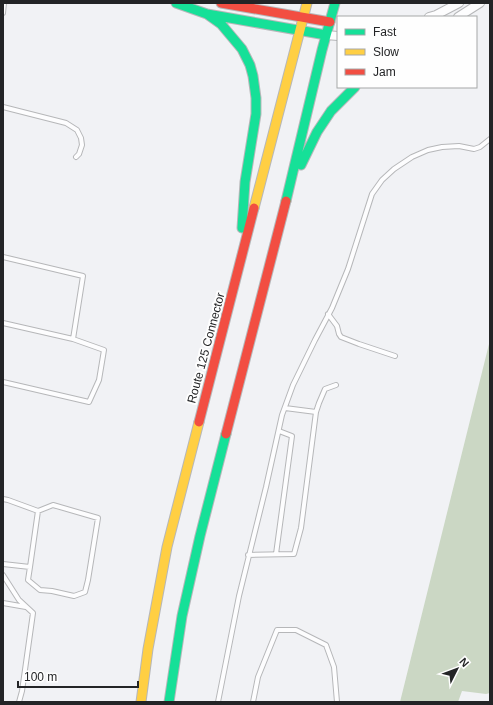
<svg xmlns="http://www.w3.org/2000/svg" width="493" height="705" font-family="Arial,sans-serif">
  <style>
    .forest { fill: #cbd7c4 }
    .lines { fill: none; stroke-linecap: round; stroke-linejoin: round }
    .lane-casing { stroke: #b6b7b9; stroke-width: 6 }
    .street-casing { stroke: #b6b7b9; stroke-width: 10 }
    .fast-casing { stroke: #b6b7b9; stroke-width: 11 }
    .slow-casing { stroke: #b6b7b9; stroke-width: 11 }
    .jam-casing { stroke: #b6b7b9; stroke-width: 11 }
    .lane { stroke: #fdfdfe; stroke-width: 4 }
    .street { stroke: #fdfdfe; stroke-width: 8 }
    .fast { stroke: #16e098; stroke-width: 9 }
    .slow { stroke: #ffcf43; stroke-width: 9 }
    .jam { stroke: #f24e42; stroke-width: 9 }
    .labels { text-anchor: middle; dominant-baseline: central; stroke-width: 4; stroke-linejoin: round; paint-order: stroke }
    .street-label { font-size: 12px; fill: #232426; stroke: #fefefe }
  </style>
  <rect width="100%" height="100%" fill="#f1f2f5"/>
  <!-- forest -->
  <path class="forest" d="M490 340V693L486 694 462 691 458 702H400Z"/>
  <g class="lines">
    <defs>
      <path id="lane" d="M3 13 4 3
        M3 107 66 123 77 130 81 138 82 145 79 154 76 157
        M3 257 83 276 73 339 3 323
        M328 314 337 326 339 334 341 337 359 344 395 356
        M3 382 89 402 99 380 104 350 73 339
        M316 412 319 403 325 389 336 385
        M3 499 8 500 38 511 30 567 3 564
        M276 554 292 436 279 431
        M248 555 294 554 301 528 316 412 285 408
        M30 567 28 580 40 590 52 591 74 596 85 592 88 580 98 518 53 505 38 511
        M3 575 19 600 33 613 22 691 19 702
        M3 603 26 607
        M218 702 239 596 266 487 282 415 293 385 315 340 332 308 348 269 372 194 382 180 394 169 412 157 428 150 442 147 459 146 474 149 480 147 490 139
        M253 702 258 677 277 630H296L326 645 334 667 337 702"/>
      <path id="street" d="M429 17 436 15 459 3
        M458 17 480 3
        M326 35 338 36"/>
      <path id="fast" d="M176 3 207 14 326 35
        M207 14 221 24 242 49 250 65 253 76 256 98V114L245 182 242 228
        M301 165 317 132 331 111 355 87
        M286 201 322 50 335 3
        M169 702 182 616 200 536 226 434"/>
      <path id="slow" d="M254 208 307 3
        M141 702 148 649 167 547 199 422"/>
      <path id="jam" d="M221 3 330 22
        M199 422 254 208
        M226 434 286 201"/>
    </defs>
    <!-- lane casing -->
    <use href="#lane" class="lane-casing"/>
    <!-- street casing -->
    <use href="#street" class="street-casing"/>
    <!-- fast casing -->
    <use href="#fast" class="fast-casing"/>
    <!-- slow casing -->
    <use href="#slow" class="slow-casing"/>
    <!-- jam casing -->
    <use href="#jam" class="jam-casing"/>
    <!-- lane -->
    <use href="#lane" class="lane"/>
    <!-- street -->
    <use href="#street" class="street"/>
    <!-- fast -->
    <use href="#fast" class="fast"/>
    <!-- slow -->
    <use href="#slow" class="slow"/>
    <!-- jam -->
    <use href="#jam" class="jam"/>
  </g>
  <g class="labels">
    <!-- street labels -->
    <g class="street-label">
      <text transform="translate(206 348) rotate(-75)">Route 125 Connector</text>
    </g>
  </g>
  <!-- border -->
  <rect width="493" height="705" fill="none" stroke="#232426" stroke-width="8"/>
  <!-- legend -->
  <rect x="337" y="16" width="140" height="72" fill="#fefefe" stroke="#a6a7a8"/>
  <rect x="345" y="29" width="20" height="6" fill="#16e098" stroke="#a6a7a8"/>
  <text x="373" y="36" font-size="12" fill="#232426">Fast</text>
  <rect x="345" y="49" width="20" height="6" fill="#ffcf43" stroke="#a6a7a8"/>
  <text x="373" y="56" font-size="12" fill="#232426">Slow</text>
  <rect x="345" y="69" width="20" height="6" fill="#f24e42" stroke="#a6a7a8"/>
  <text x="373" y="76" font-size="12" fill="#232426">Jam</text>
  <!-- north arrow -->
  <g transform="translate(457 669) rotate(48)" stroke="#fefefe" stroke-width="3" paint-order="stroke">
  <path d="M0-3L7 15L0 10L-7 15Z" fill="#232426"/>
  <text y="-6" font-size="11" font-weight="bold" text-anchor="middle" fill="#232426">N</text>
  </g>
  <!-- scale -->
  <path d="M18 681v6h120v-6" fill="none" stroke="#232426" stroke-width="2"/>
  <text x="24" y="681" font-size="12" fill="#232426" stroke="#fefefe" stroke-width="3" paint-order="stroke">100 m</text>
</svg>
